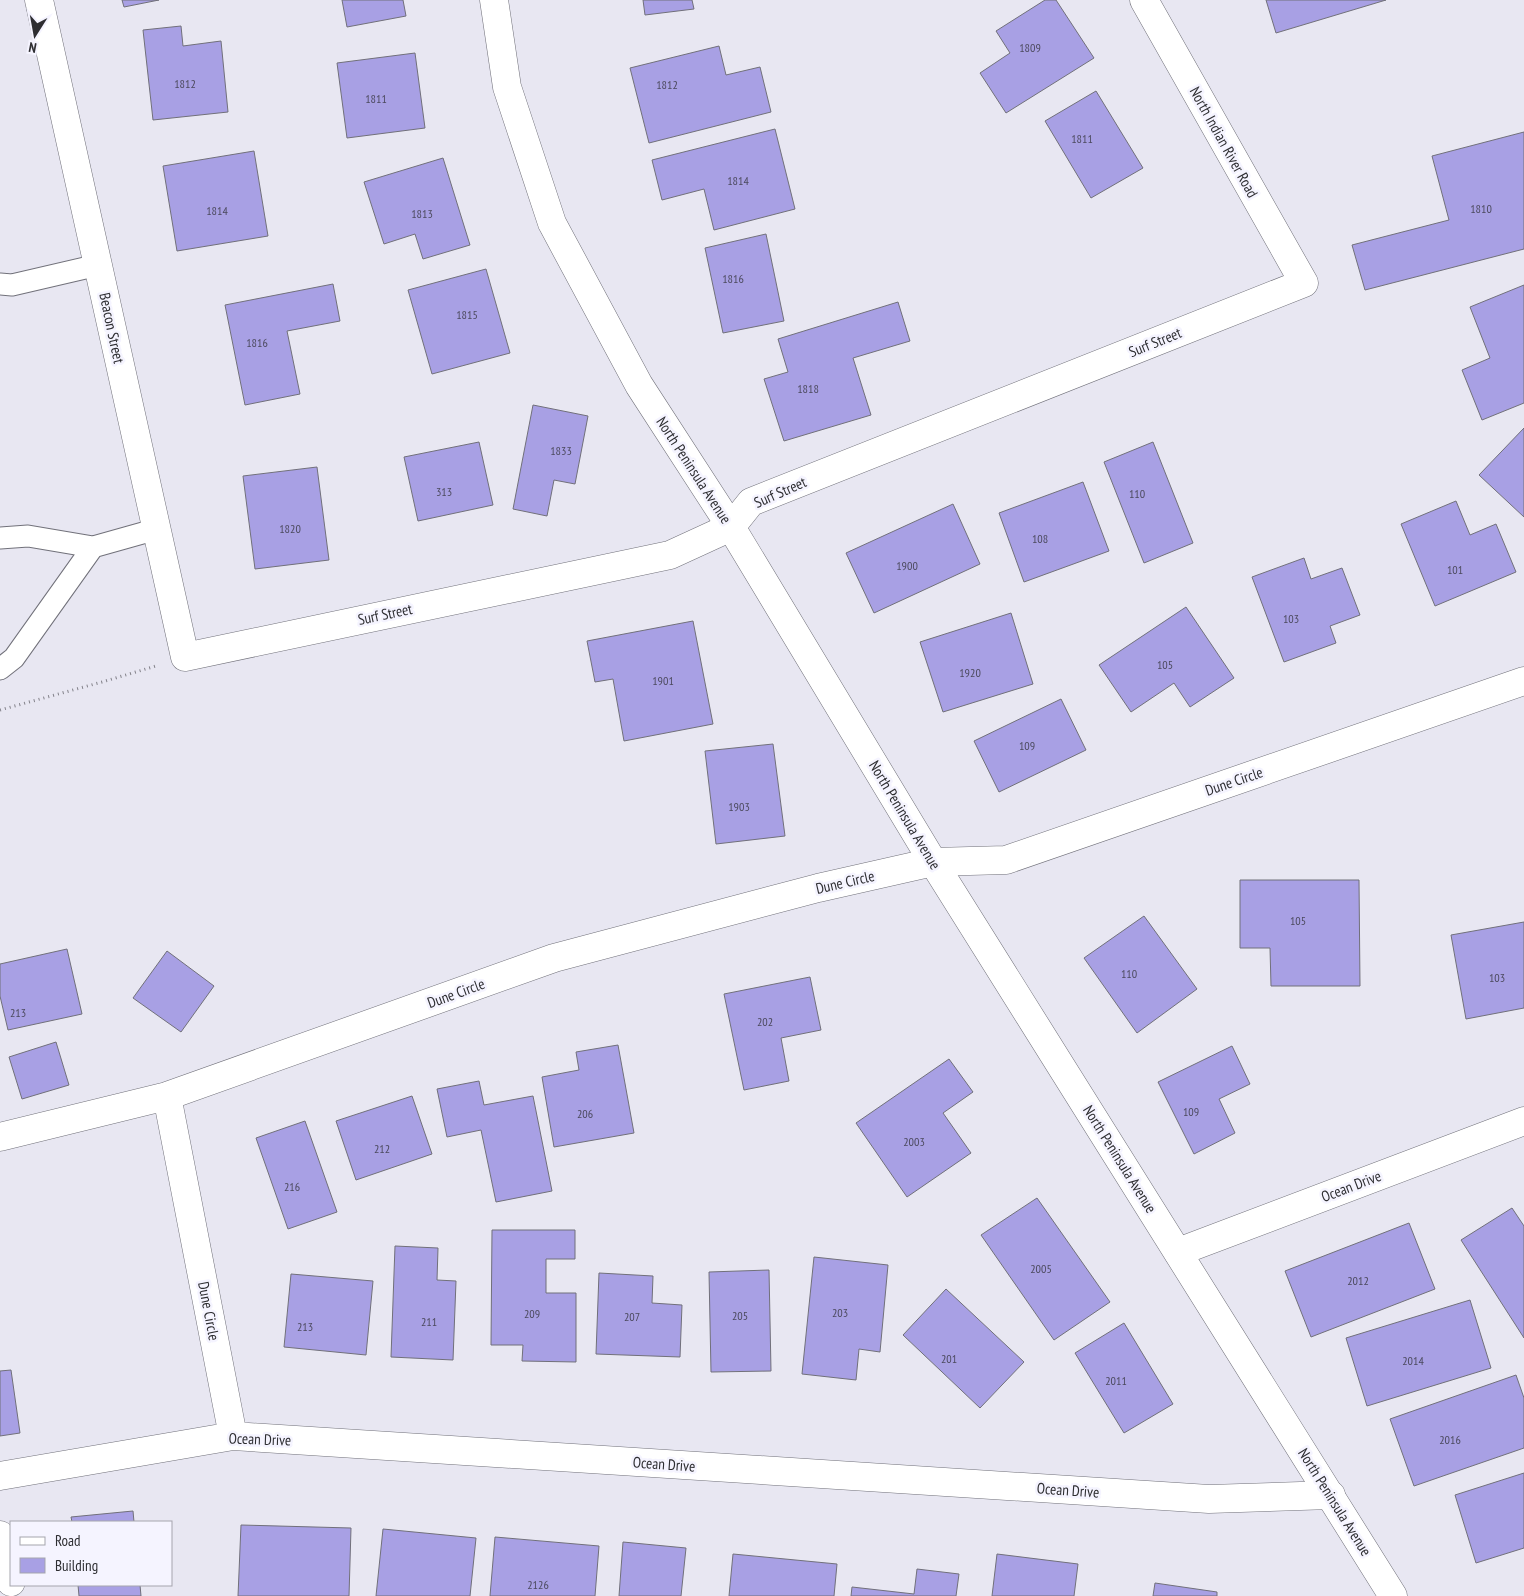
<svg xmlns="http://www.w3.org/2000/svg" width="1524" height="1596" font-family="'PT Sans Narrow',sans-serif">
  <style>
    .building { fill: #a8a0e4; stroke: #71707a }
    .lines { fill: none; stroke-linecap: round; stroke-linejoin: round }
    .lane-casing { stroke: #71717a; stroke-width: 23 }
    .street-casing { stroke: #71717a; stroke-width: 29 }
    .secondary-casing { stroke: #71717a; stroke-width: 29 }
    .path { stroke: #83828a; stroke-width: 3; stroke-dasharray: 1 4; stroke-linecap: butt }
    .lane { stroke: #fff; stroke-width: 21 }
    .street { stroke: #fff; stroke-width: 28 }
    .secondary { stroke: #fff; stroke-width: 28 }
    .labels { text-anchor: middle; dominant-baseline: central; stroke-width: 5; stroke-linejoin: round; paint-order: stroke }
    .number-label { font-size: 12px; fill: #4c4a5e }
    .street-label { font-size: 15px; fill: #2e2e32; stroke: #f5f4ff }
  </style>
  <rect width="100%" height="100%" fill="#e8e7f2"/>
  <!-- building -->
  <path class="building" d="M122 0H159L124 7Z
    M342 0H403L406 16 347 27Z
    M643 0H692L694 9 645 15Z
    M1045 0H1056L1094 58 1006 113 980 73 1010 53 996 31Z
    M1266 0H1386L1276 33Z
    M181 26 183 46 221 41 228 112 153 120 143 30Z
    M719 46 726 75 760 67 771 112 649 143 630 68Z
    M415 53 425 128 347 138 337 63Z
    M1096 91 1143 168 1091 198 1045 121Z
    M775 129 795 209 714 230 704 189 662 200 652 160Z
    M1524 132V249L1365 290 1352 245 1449 220 1432 156Z
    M254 151 268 236 177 251 163 166Z
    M443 158 470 245 423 259 415 234 384 244 364 182Z
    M766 234 784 321 723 333 705 248Z
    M486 269 510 353 432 374 408 290Z
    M333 284 340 321 287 331 300 394 245 405 225 305Z
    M1524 285V403L1482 420 1462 370 1490 358 1470 307Z
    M898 302 910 341 853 358 871 415 784 441 764 379 788 372 778 339Z
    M533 405 588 416 575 484 554 480 547 516 513 509Z
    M1524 428V517L1479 475Z
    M479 442 493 505 418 521 404 457Z
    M1153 442 1193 543 1144 563 1104 462Z
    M317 467 329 560 255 569 243 476Z
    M1083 482 1109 551 1024 582 999 513Z
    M1456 501 1470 535 1496 524 1516 572 1435 606 1401 524Z
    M953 504 980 564 874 613 846 553Z
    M1304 558 1311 579 1342 568 1360 615 1330 626 1336 643 1284 662 1252 577Z
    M1186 607 1234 678 1190 707 1174 683 1131 712 1099 665Z
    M1011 613 1033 684 943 712 920 642Z
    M693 621 713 724 624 741 613 679 595 682 587 641Z
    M1061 699 1086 750 999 792 974 741Z
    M773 744 785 836 716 844 705 751Z
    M1240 880H1359L1360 986H1271L1270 948H1240Z
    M1144 916 1197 989 1137 1033 1084 958Z
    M1524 922V1008L1466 1019 1451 935Z
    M67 949 82 1014 8 1030 0 996V964Z
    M167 951 214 986 181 1032 133 998Z
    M810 977 821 1030 781 1038 789 1081 744 1090 724 994Z
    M56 1042 69 1085 22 1099 9 1057Z
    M618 1045 634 1133 554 1147 542 1077 579 1070 576 1052Z
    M1232 1046 1250 1084 1219 1099 1235 1133 1194 1154 1158 1082Z
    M949 1059 973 1092 943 1113 971 1153 907 1197 856 1123Z
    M479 1081 484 1105 533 1096 552 1191 496 1202 481 1130 447 1137 437 1089Z
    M412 1096 432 1154 356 1180 336 1121Z
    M305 1121 337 1212 288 1229 256 1138Z
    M1037 1198 1110 1302 1054 1340 981 1235Z
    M1512 1208 1524 1226V1338L1461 1240Z
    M1409 1223 1435 1289 1311 1337 1285 1271Z
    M492 1230H575V1259H546V1293H576V1362L522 1361 523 1345H491Z
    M395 1246 438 1248 437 1280 456 1281 453 1360 391 1357Z
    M814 1257 888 1265 880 1352 859 1349 856 1380 802 1374Z
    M769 1270 771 1371 711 1372 709 1272Z
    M599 1273 653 1276 652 1303 682 1305 680 1357 596 1354Z
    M291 1274 373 1281 366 1355 284 1347Z
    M946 1289 1024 1362 980 1408 903 1335Z
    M1470 1300 1491 1368 1367 1406 1346 1338Z
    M1124 1323 1173 1404 1124 1433 1075 1353Z
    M11 1370 20 1433 0 1436V1371Z
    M1516 1375 1524 1398V1448L1414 1486 1390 1419Z
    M1524 1473V1548L1476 1563 1455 1495Z
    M133 1511 134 1522H72L71 1517Z
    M241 1525 351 1528 349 1596H238Z
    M383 1529 476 1538 470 1596H376Z
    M495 1537 599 1546 595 1596H490Z
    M623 1542 686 1548 681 1596H619Z
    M733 1554 837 1564 834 1596H729Z
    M997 1554 1078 1564 1074 1596H992Z
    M917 1569 959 1574 956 1596H851L852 1587 914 1594Z
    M1155 1583 1217 1592V1596H1153Z
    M78 1585H140L141 1596H79Z"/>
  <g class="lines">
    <defs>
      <path id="lane" d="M0 284 12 285 98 265
        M0 538 28 536 93 547 157 529
        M0 669 14 658 93 547"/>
      <path id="street" d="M39 0 185 657 670 555 731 527 751 502 1304 283 1144 0
        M167 1096 233 1436
        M0 1137 167 1096 554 958 818 888 933 862 1006 860 1524 681
        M1178 1252 1524 1121
        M0 1476 233 1436 1209 1499 1331 1495
        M0 1535 11 1582"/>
      <path id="secondary" d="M494 0 507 87 552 223 639 385 731 527 933 862 1393 1596"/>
    </defs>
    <!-- lane casing -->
    <use href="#lane" class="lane-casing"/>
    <!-- street casing -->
    <use href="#street" class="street-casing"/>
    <!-- secondary casing -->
    <use href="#secondary" class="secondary-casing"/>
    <!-- path -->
    <path class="path" d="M0 710 102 682 156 666"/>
    <!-- lane -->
    <use href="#lane" class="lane"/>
    <!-- street -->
    <use href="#street" class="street"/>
    <!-- secondary -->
    <use href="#secondary" class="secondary"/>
  </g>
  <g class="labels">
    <!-- number labels -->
    <g class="number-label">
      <text x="1030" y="47">1809</text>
      <text x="185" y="83">1812</text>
      <text x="667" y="84">1812</text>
      <text x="376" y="98">1811</text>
      <text x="1082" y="138">1811</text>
      <text x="738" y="180">1814</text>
      <text x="1481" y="208">1810</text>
      <text x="217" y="210">1814</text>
      <text x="422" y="213">1813</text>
      <text x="733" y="278">1816</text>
      <text x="467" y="314">1815</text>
      <text x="257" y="342">1816</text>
      <text x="808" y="388">1818</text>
      <text x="561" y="450">1833</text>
      <text x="444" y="491">313</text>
      <text x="1137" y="493">110</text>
      <text x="290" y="528">1820</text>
      <text x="1040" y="538">108</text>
      <text x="907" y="565">1900</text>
      <text x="1455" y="569">101</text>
      <text x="1291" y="618">103</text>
      <text x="1165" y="664">105</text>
      <text x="970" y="672">1920</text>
      <text x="663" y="680">1901</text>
      <text x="1027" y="745">109</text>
      <text x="739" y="806">1903</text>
      <text x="1298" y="920">105</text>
      <text x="1129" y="973">110</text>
      <text x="1497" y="977">103</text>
      <text x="18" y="1012">213</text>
      <text x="765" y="1021">202</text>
      <text x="1191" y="1111">109</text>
      <text x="585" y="1113">206</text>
      <text x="914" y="1141">2003</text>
      <text x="382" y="1148">212</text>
      <text x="292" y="1186">216</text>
      <text x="1041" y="1268">2005</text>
      <text x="1358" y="1280">2012</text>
      <text x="840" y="1312">203</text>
      <text x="532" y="1313">209</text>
      <text x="740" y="1315">205</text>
      <text x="632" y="1316">207</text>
      <text x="429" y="1321">211</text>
      <text x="305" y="1326">213</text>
      <text x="949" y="1358">201</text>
      <text x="1413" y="1360">2014</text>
      <text x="1116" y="1380">2011</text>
      <text x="1450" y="1439">2016</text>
      <text x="538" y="1584">2126</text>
    </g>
    <!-- street labels -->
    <g class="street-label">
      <text transform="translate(1224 142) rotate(61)">North Indian River Road</text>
      <text transform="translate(112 328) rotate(78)">Beacon Street</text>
      <text transform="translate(1155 342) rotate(-22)">Surf Street</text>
      <text transform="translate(694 470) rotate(57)">North Peninsula Avenue</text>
      <text transform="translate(780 492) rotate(-24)">Surf Street</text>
      <text transform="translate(385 614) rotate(-12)">Surf Street</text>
      <text transform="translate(1234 781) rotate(-19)">Dune Circle</text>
      <text transform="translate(905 815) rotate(59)">North Peninsula Avenue</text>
      <text transform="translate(845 882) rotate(-13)">Dune Circle</text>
      <text transform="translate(456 993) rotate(-20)">Dune Circle</text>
      <text transform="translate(1120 1159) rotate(58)">North Peninsula Avenue</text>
      <text transform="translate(1351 1186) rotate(-21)">Ocean Drive</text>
      <text transform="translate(209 1311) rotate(79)">Dune Circle</text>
      <text transform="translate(260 1439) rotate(2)">Ocean Drive</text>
      <text transform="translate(664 1464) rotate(4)">Ocean Drive</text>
      <text transform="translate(1068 1490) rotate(4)">Ocean Drive</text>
      <text transform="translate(1335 1502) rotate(58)">North Peninsula Avenue</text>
    </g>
  </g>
  <!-- legend -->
  <rect x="10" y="1521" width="162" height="65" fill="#f5f4ff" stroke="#a5a5ad"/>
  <rect x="20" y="1537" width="25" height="8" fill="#ffffff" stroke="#a5a5ad"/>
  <text x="55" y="1546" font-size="15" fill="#2e2e32">Road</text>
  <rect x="20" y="1558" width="25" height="15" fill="#a8a0e4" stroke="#a5a5ad"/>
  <text x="55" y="1571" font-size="15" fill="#2e2e32">Building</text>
  <!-- north arrow -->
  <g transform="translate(35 35) rotate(191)" stroke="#f5f4ff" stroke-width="4" paint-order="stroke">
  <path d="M0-4L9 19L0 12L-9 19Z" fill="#2e2e32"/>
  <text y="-8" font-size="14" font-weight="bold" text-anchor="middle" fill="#2e2e32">N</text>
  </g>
</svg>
